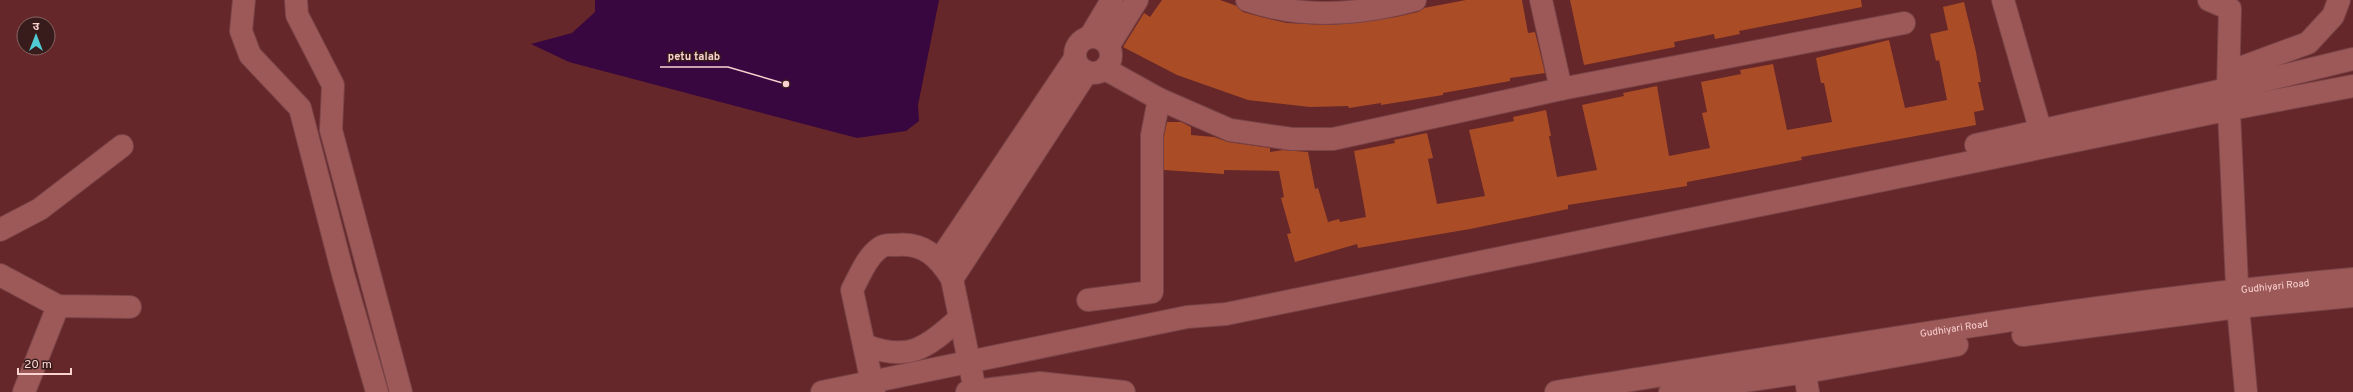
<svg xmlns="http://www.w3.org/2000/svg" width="2353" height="392" font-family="Overpass,'Noto Sans Devanagari',sans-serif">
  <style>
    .water { fill: #380740 }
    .building { fill: #aa4d27 }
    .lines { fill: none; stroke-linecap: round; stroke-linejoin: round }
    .minor-casing { stroke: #794347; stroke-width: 24 }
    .minor { stroke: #9d5958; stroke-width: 22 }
    .labels { text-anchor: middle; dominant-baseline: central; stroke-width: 3; stroke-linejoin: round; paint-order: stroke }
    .street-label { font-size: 10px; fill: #fad3d1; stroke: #381c1b }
    .leader { fill: none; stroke: #fad3d1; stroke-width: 1.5 }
    .callout-dot { fill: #fad3d1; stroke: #381c1b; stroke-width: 1.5 }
    .callout-label { font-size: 11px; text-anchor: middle; font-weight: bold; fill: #fad3d1; stroke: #381c1b; stroke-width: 3; stroke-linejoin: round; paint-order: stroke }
  </style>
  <rect width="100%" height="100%" fill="#652729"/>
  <!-- water -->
  <path class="water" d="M595 0H939L918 105 919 121 906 131 857 138 569 62 531 44 572 33 595 12Z"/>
  <!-- building -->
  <path class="building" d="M1162 0H1220L1237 6 1243 12 1265 18 1287 23 1330 25 1396 17 1418 12 1424 8 1466 0H1522L1528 33 1535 32 1545 73 1510 78V81L1443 93V95L1381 105V103L1349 108 1348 106 1310 107 1248 100 1177 75 1123 47 1144 13 1150 17Z
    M1570 0H1861L1862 7 1739 31 1740 34 1715 39 1714 34 1674 42 1675 47 1584 65Z
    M1964 2 1976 52 1981 82H1978L1984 110 1974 112 1976 125 1801 157 1802 160 1687 182V186L1568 205V209L1470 229 1358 248 1357 244 1295 262 1287 234 1291 233 1281 198 1284 197 1279 171 1224 170V174L1164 170V136L1167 122H1181L1191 127V135L1214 137 1228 142 1270 148V152L1283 150 1308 152 1315 189 1318 188 1328 222 1339 219 1340 222 1366 217 1354 151 1395 143 1394 140 1427 133 1433 158 1428 159 1437 204 1485 196 1469 130 1514 121 1513 117 1546 110 1551 136H1549L1557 177 1597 170 1582 105 1624 96 1623 93 1657 86 1669 156 1710 148 1702 113 1707 112 1701 82 1741 74 1740 70 1773 64 1787 130 1832 122 1824 83H1821L1816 58 1889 40 1905 108 1947 100 1939 60 1936 61 1930 34 1948 30 1943 7Z"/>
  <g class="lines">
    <defs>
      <g id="minor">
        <path d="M244 0 241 31 250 55 300 108 343 274 377 392"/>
        <path d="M296 0 297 15 333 85 331 130 401 392"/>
        <path d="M1247 0C1301 19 1360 15 1415 0"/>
        <path d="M1541 0 1561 89"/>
        <path d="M2003 0 2041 132"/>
        <path d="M2209 0 2230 9 2228 89 2238 307 2246 392"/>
        <circle cx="1093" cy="55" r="18"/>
        <path d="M1090 37 1112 0"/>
        <path d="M1109 45 1137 0"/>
        <path d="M1105 69 1159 99 1230 130 1292 139H1333L1561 89 1904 23"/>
        <path d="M2229 72 2308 43 2333 16 2339 0"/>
        <path d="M1976 145 2228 89 2353 59"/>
        <path d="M0 230 40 209 122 146"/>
        <path d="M939 261 1074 60"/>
        <path d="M0 275 58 306 130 307"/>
        <path d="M952 279 1087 72"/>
        <path d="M1088 300 1152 292V135L1159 99"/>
        <path d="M2023 335 2238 307 2353 296"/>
        <path d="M864 345C909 362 925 349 960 318"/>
        <path d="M1802 358 1808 392"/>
        <path d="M24 392 58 306"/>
        <path d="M822 392 1187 317 1226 314 2231 109 2353 86"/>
        <path d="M874 392 852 290C860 275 867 256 881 247 885 244 892 245 896 245 923 242 939 257 952 279L975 390"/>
        <path d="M967 392 1040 383 1124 392"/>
        <path id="s1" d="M1556 392C1821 351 2086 302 2353 279"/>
        <path d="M1670 392 1806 372 1957 345"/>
      </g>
    </defs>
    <!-- minor casing -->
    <use href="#minor" class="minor-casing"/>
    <!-- minor -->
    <use href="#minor" class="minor"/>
  </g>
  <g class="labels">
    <!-- street labels -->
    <g class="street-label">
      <text stroke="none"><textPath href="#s1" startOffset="727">Gudhiyari Road</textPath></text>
      <text stroke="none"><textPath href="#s1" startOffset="403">Gudhiyari Road</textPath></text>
    </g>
  </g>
  <!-- callouts -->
  <path class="leader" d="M786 84L728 67H660"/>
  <circle class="callout-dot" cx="786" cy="84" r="4"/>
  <g class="callout-label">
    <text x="694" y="60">petu talab</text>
  </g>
  <!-- north arrow -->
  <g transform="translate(36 36)"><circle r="19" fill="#381c1b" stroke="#866564"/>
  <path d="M0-3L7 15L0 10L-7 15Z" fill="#51ccd4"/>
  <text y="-6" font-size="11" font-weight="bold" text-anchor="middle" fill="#fad3d1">उ</text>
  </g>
  <!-- scale -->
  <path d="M18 368v6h53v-6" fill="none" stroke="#fad3d1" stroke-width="2"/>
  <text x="24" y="368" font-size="12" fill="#fad3d1" stroke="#381c1b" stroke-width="3" paint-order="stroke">20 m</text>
</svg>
